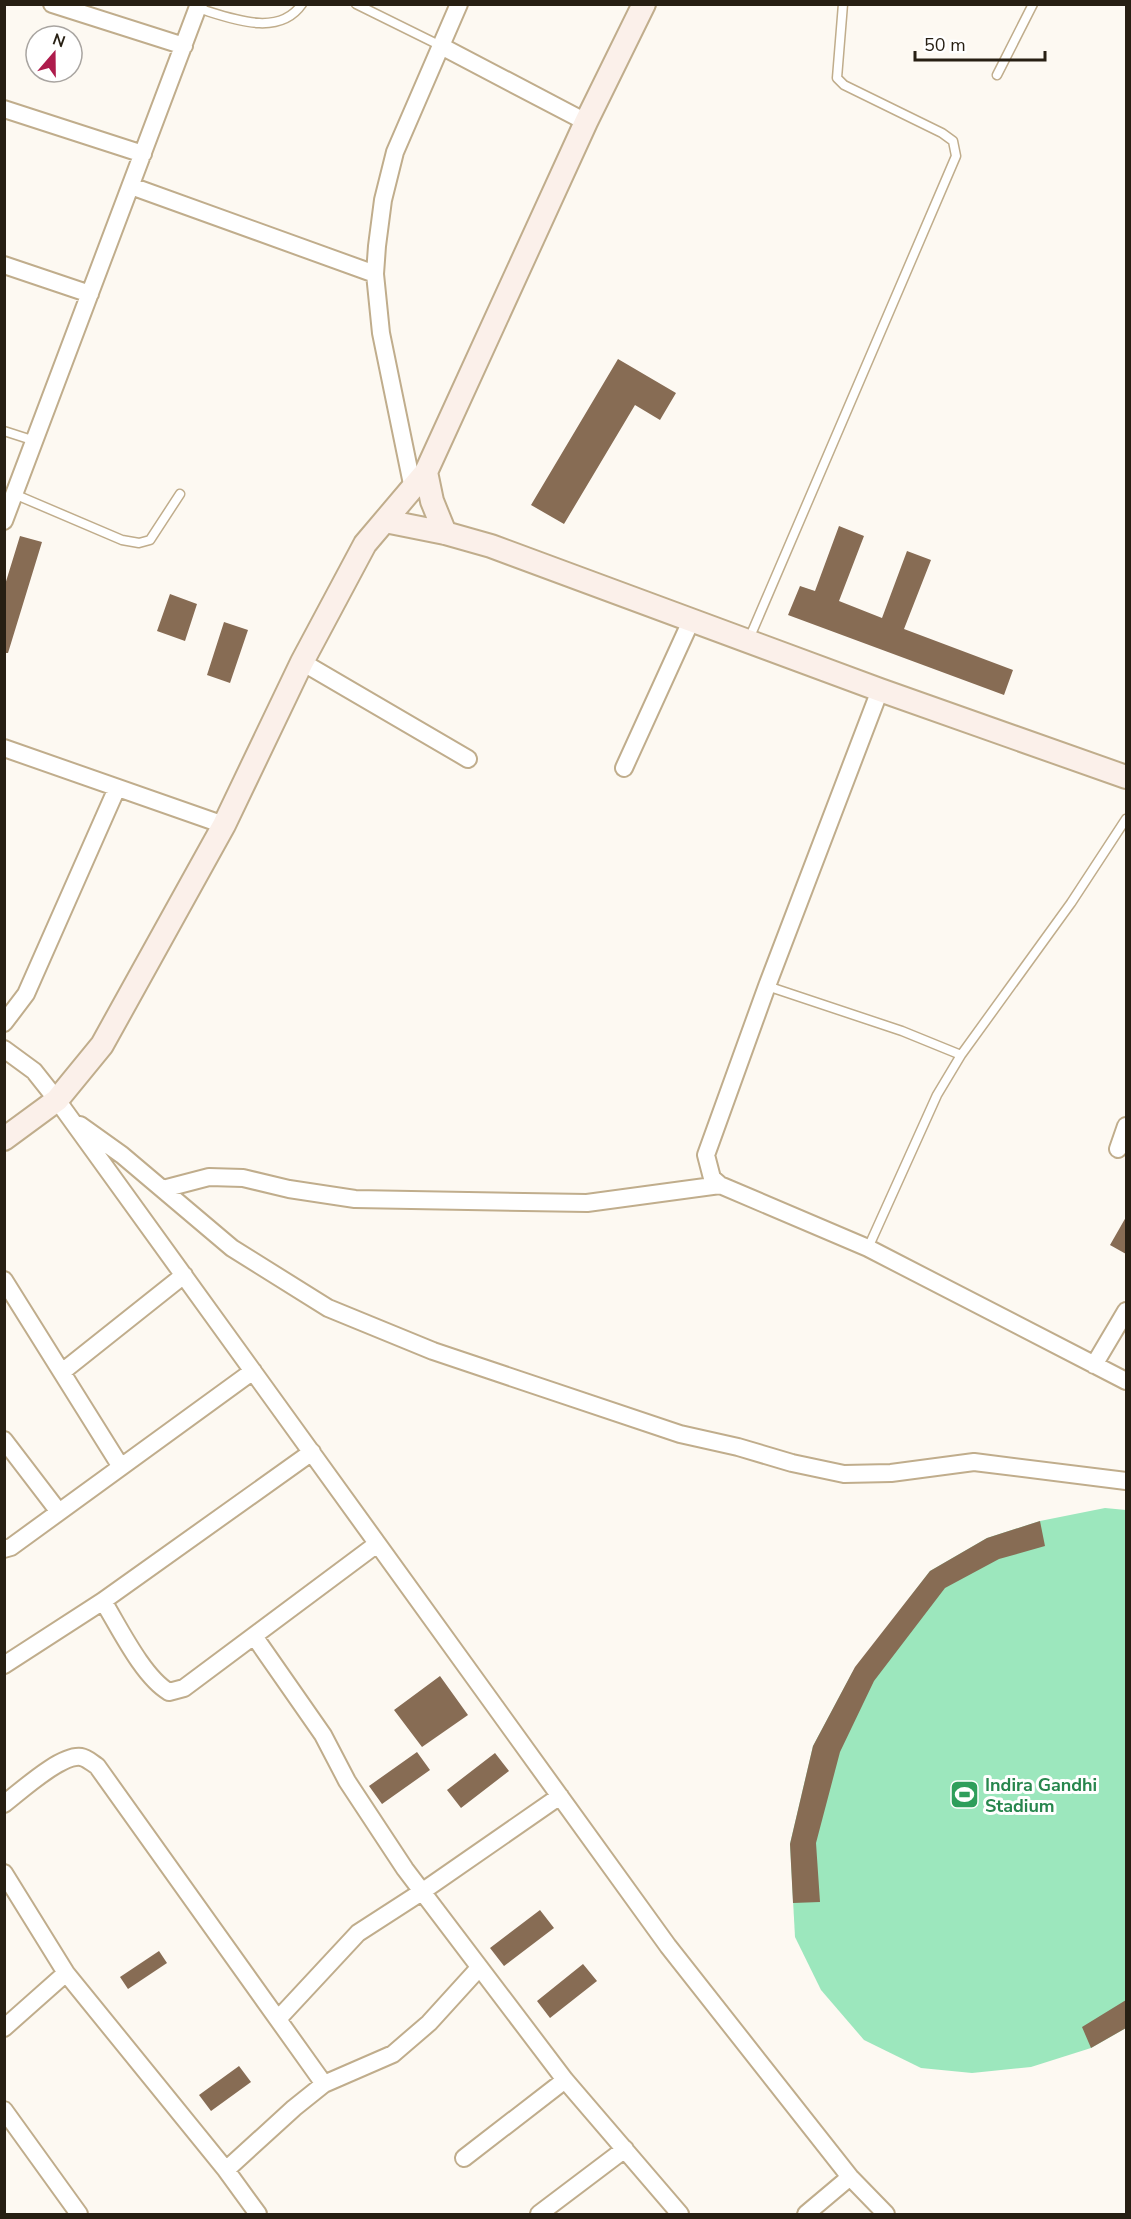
<svg xmlns="http://www.w3.org/2000/svg" width="1131" height="2219" font-family="'Nunito Sans',sans-serif">
  <style>
    .pitch { fill: #9ce7bd }
    .building { fill: #876c54 }
    .lines { fill: none; stroke-linecap: round; stroke-linejoin: round }
    .lane-casing { stroke: #c0ad8c; stroke-width: 11 }
    .street-casing { stroke: #c0ad8c; stroke-width: 20 }
    .secondary-casing { stroke: #c0ad8c; stroke-width: 26 }
    .lane { stroke: #fff; stroke-width: 8 }
    .street { stroke: #fff; stroke-width: 16 }
    .secondary { stroke: #fbf0ea; stroke-width: 22 }
    .labels { text-anchor: middle; dominant-baseline: central; stroke-width: 6; stroke-linejoin: round; paint-order: stroke }
    .leisure-label { font-size: 18px; font-weight: bold; fill: #27864d; stroke: #fff; text-anchor: start }
  </style>
  <rect width="100%" height="100%" fill="#fdf9f2"/>
  <!-- pitch -->
  <path class="pitch" d="M1105 1508 1126 1510V2028L1091 2048 1031 2067 972 2073 921 2068 864 2040 821 1990 795 1937 790 1844 813 1746 852 1673 930 1571 987 1538 1040 1521Z"/>
  <!-- building -->
  <path class="building" d="M618 359 676 393 660 420 635 405 564 524 531 505Z
    M839 526 864 536 839 601 882 618 907 551 931 560 904 629 1013 670 1004 695 788 615 800 586 815 591Z
    M20 536 42 542 8 653H4V588Z
    M170 594 197 604 185 641 157 631Z
    M224 622 248 630 230 683 207 675Z
    M1126 1217V1254L1110 1245Z
    M1040 1521 1045 1546 999 1559 945 1588 874 1681 840 1752 816 1843 820 1902 793 1903 790 1844 813 1746 855 1667 930 1571 987 1538Z
    M440 1676 468 1715 422 1747 394 1710Z
    M417 1752 430 1770 382 1804 369 1786Z
    M495 1753 509 1771 461 1808 447 1790Z
    M540 1910 554 1928 504 1966 490 1948Z
    M159 1951 167 1963 128 1989 120 1977Z
    M583 1964 597 1981 550 2018 537 2001Z
    M1126 2000V2028L1091 2048 1082 2027Z
    M239 2066 251 2082 211 2111 199 2095Z"/>
  <g class="lines">
    <defs>
      <path id="lane" d="M356 4 441 46
        M197 8C228 17 278 39 302 4
        M997 75 1033 4
        M4 431 35 441
        M14 494 122 540 139 543 150 540 180 494
        M749 639 956 156 953 141 942 133 844 85 837 78 843 4
        M767 986 902 1031 961 1055
        M868 1248 937 1095 961 1055 1071 903 1126 819"/>
      <path id="street" d="M52 4 184 46
        M441 46 586 122
        M4 109 143 154
        M131 186 375 274
        M4 265 90 294
        M413 489 381 333 375 274 377 246 383 200 395 152 459 4
        M4 521 199 4
        M302 662 468 759
        M880 690 767 986 706 1155 712 1178 720 1185 868 1248 1126 1381
        M4 748 224 825
        M624 768 691 621
        M4 1023 26 994 117 788
        M4 1049 34 1071 57 1100 668 1946 850 2177 886 2214
        M80 1125 122 1155 232 1248 328 1308 433 1351 680 1434 738 1447 792 1463 844 1474 891 1473 974 1462 1126 1481
        M1118 1149 1126 1126
        M163 1189 209 1177 243 1178 289 1189 355 1199 587 1203 720 1185
        M4 1280 121 1467
        M1094 1365 1126 1311
        M62 1372 184 1275
        M4 1440 59 1512
        M4 1549 11 1547 253 1371
        M103 1601C119 1627 143 1677 169 1692L184 1688 377 1544
        M254 1636 323 1735 347 1781 405 1869 565 2080 680 2214
        M4 1665 103 1601 312 1452
        M4 1804C21 1791 61 1754 81 1757 87 1758 92 1763 97 1766L324 2084
        M4 1873 66 1973 226 2170 258 2214
        M278 2019 358 1933 423 1891 560 1796
        M4 2028 66 1973
        M4 2110 79 2214
        M464 2158 565 2080
        M226 2170 294 2108 324 2084 393 2054 429 2023 479 1968
        M539 2214 625 2149
        M806 2214 850 2177"/>
      <path id="secondary" d="M426 472 432 501 445 533
        M385 521 445 533 491 546 880 690 1126 777
        M4 1139 57 1100 102 1045 224 825 302 662 365 544 426 472 586 122 644 4"/>
    </defs>
    <!-- lane casing -->
    <use href="#lane" class="lane-casing"/>
    <!-- street casing -->
    <use href="#street" class="street-casing"/>
    <!-- secondary casing -->
    <use href="#secondary" class="secondary-casing"/>
    <!-- lane -->
    <use href="#lane" class="lane"/>
    <!-- street -->
    <use href="#street" class="street"/>
    <!-- secondary -->
    <use href="#secondary" class="secondary"/>
  </g>
  <!-- icons -->
  <defs>
    <symbol id="stadium-square" viewBox="-11 -11 22 22"><rect x="-9" y="-9" width="18" height="18" rx="4" fill="#2e9e5b" stroke="#fff"/><path d="M0-5a6.5 5 0 1 0 0 10a6.5 5 0 1 0 0-10ZM-3.5-1.8h7v3.6h-7Z" fill="#fff"/></symbol>
  </defs>
  <g fill-rule="evenodd">
    <use href="#stadium-square" x="948" y="1778" width="33" height="33"/>
  </g>
  <g class="labels">
    <!-- leisure labels -->
    <g class="leisure-label">
      <text x="985" y="1785">Indira Gandhi<tspan x="985" dy="21">Stadium</tspan></text>
    </g>
  </g>
  <!-- border -->
  <rect width="1131" height="2219" fill="none" stroke="#271f13" stroke-width="12"/>
  <!-- north arrow -->
  <g transform="translate(54 54) rotate(20)"><circle r="28" fill="#ffffff" stroke="#a9a5a1" stroke-width="1.5"/>
  <path d="M0-4.5L10 22L0 15L-10 22Z" fill="#ae1c4c"/>
  <text y="-9" font-size="16" font-weight="bold" text-anchor="middle" fill="#271f13">N</text>
  </g>
  <!-- scale -->
  <path d="M915 51v9h130v-9" fill="none" stroke="#271f13" stroke-width="3"/>
  <text x="924" y="51" font-size="18" fill="#271f13" stroke="#ffffff" stroke-width="4.5" paint-order="stroke">50 m</text>
</svg>
